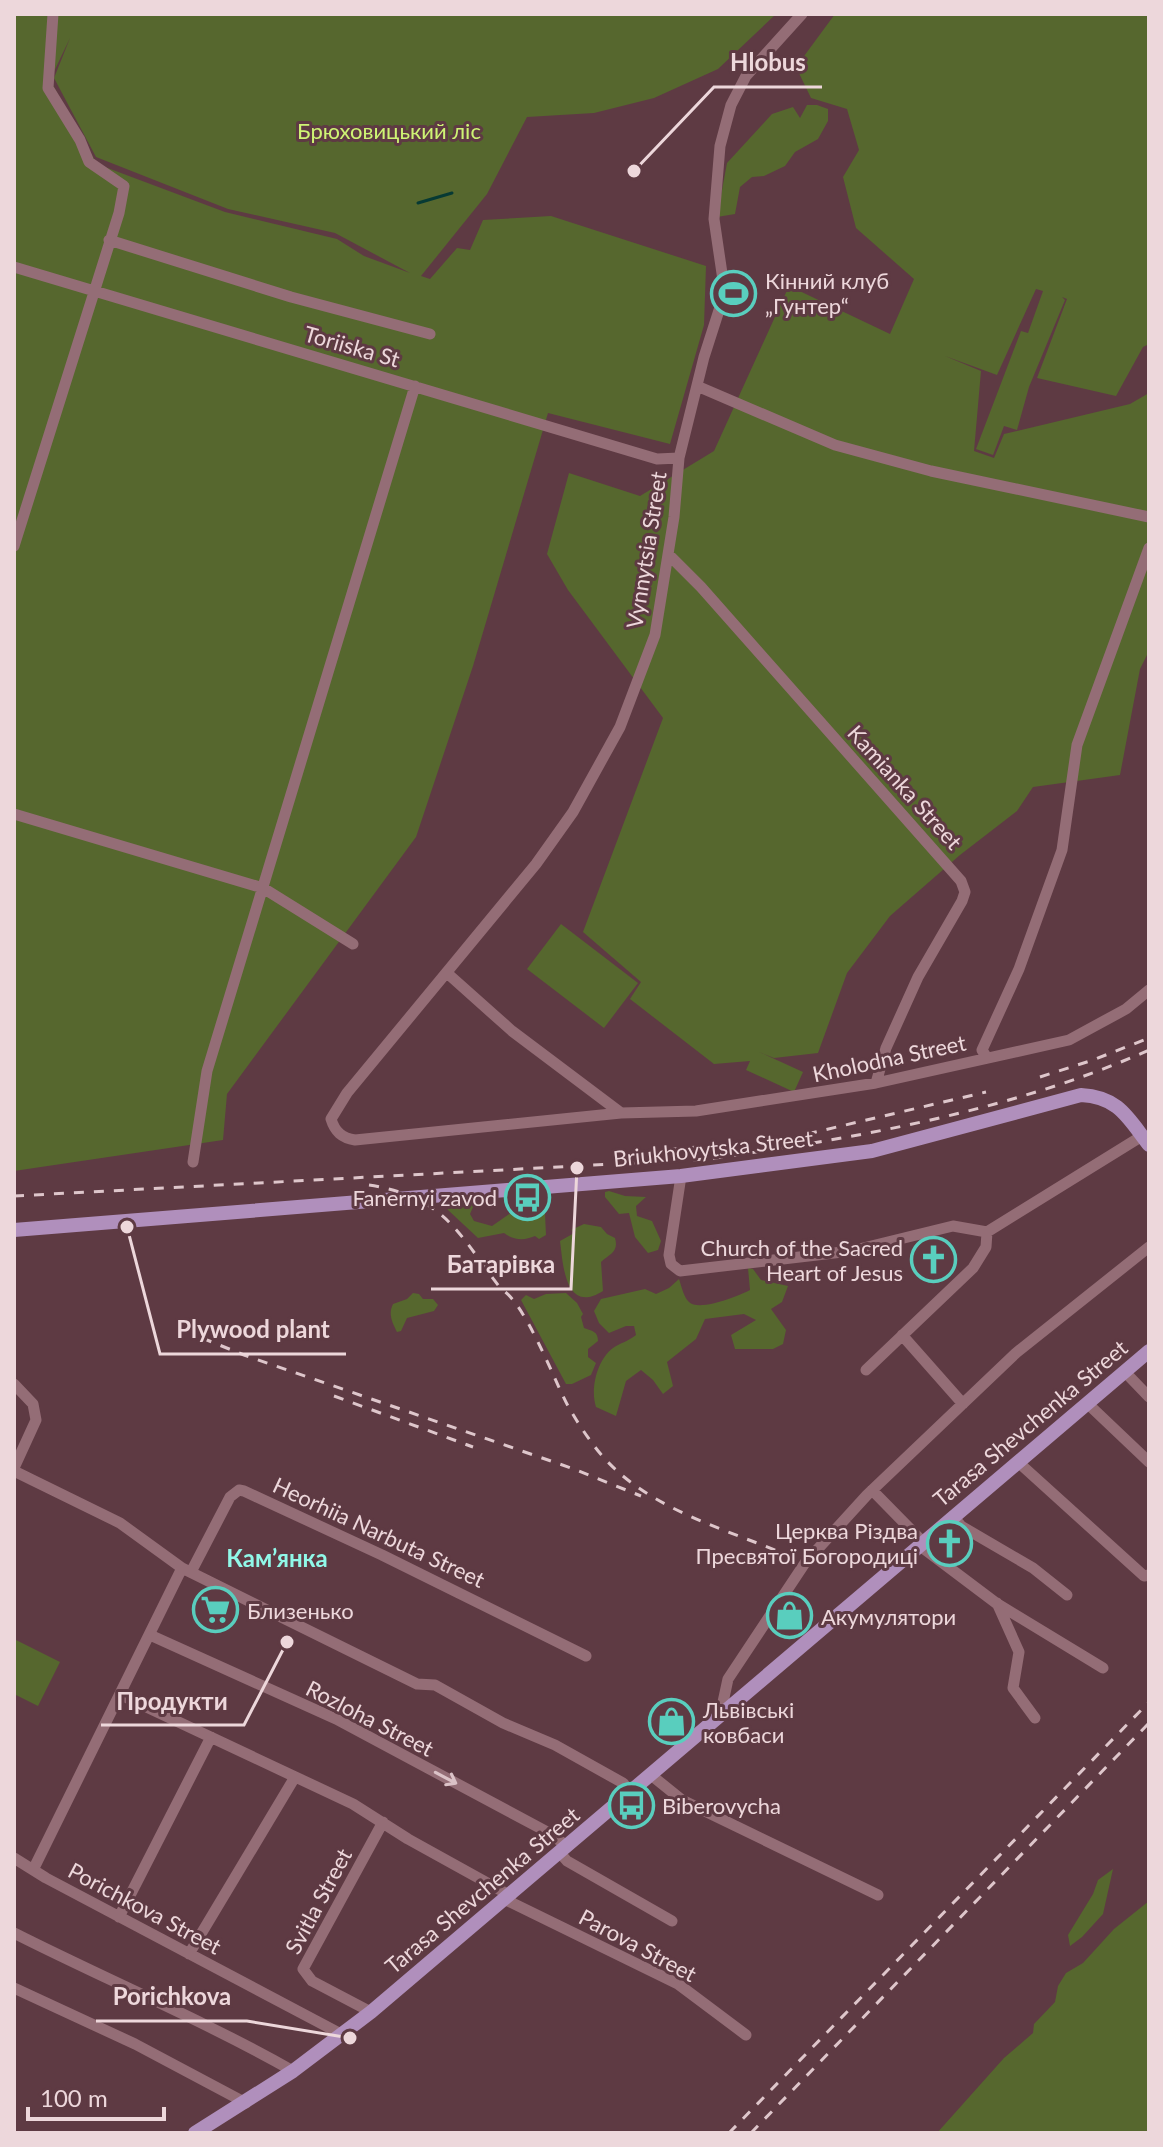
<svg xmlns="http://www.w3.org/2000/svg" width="1163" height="2147" font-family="Lato,sans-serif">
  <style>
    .green { fill: #56672e; fill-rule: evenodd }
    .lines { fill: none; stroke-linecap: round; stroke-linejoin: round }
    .stream { stroke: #073a34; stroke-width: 3 }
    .minor { stroke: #946d76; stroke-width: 11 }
    .major { stroke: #b08fbc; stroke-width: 14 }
    .rail { stroke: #dec6cb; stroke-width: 3; stroke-dasharray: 10 10; stroke-linecap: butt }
    .oneway { stroke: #dbc2c7 }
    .labels { text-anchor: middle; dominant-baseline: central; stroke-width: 6; stroke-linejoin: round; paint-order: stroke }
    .park-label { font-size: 22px; fill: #cef474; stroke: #5e3a43 }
    .poi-label { font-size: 22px; fill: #edd7db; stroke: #5e3a43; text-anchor: start }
    .street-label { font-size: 22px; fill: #edd7db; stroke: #5e3a43 }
    .neighbourhood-label { font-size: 24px; font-weight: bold; fill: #90f8e8; stroke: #5e3a43 }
    .leader { fill: none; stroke: #edd7db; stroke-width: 3 }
    .callout-dot { fill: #edd7db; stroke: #5e3a43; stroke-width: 3 }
    .callout-label { font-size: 24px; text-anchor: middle; font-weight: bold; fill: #edd7db; stroke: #5e3a43; stroke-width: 6; stroke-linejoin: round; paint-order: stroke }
  </style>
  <rect width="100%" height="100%" fill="#5e3a43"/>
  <!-- green -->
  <path class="green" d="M14 14H776L718 69 654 98 594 113 527 117 487 194 421 276 430 279 457 248 470 250 483 220 551 216 706 266 704 325 670 444 548 413 473 666 416 837 227 1094 223 1140 14 1171ZM70 38 54 78 96 157 228 209 335 233 410 273 364 256 337 239 225 212 97 164 50 80Z
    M835 14H1149V344L1143 347 1116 396 1037 378 1067 299 1062 297 1065 300 1029 387 1017 430 1004 426 993 455 976 449 1021 331 1028 333 1043 291 1036 289 997 375 945 356 981 371 974 451 994 458 1004 434 1130 404 1149 393V651L1140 669 1120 775 1033 787 1017 811 960 855 890 916 847 973 818 1053 774 1058 759 1052 803 1072 794 1092 746 1070 750 1061 714 1064 630 999 641 982 583 932 663 718 568 590 547 554 569 473 640 496 714 451 789 286 890 334 914 279 856 228 843 177 859 150 847 109 811 98 796 67Z
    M807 105H817L828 109V121L818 139 795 152 785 166 764 176 752 177 740 187 735 214 717 217 727 163 772 114 793 107 800 118Z
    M561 924 638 983 604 1028 527 969Z
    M609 1191 625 1196 646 1197 636 1206 637 1216 652 1221 661 1241 658 1250 648 1253 635 1237 629 1213 619 1214 605 1197V1192Z
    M473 1199V1207L470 1214 474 1221 492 1226 521 1206 530 1211 538 1209 545 1214 546 1235 539 1239 535 1236C524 1241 513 1240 504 1233L478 1238 448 1210 442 1200Z
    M584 1224 601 1227 607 1234 615 1238C619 1252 610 1254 601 1262L603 1291C565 1315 563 1264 560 1241L576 1232 571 1230Z
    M748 1268 753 1269 761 1280 788 1286 782 1302 771 1309 786 1330 783 1344 773 1349H735L731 1335 756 1320 744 1314 705 1319 696 1339 667 1362 673 1386 663 1394 653 1380 641 1370 626 1381 616 1416 596 1407C590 1389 597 1360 613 1348 620 1343 629 1341 636 1335L634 1326H626L609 1333 599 1323 594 1311 601 1299 645 1289 656 1294 669 1288 679 1279C681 1285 684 1298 689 1302 699 1312 739 1296 750 1290Z
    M413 1293 419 1294 423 1299H433L438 1305 434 1311 407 1318 401 1331 397 1332C392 1322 388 1314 393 1304L407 1299Z
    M566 1293 577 1303 583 1314 581 1317 584 1328C592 1331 598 1331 598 1341L588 1349V1357L596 1363 591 1375 572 1384H566L521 1300 526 1295 534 1299 546 1294Z
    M14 1639 60 1662 38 1706 14 1694Z
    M1113 1869 1103 1914 1082 1937 1070 1946 1068 1935 1093 1894 1098 1880Z
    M1149 1901V2133H937L1004 2058 1033 2033 1034 2024 1055 2002 1058 1986 1066 1973 1083 1963 1114 1929Z"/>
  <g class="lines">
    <!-- stream -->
    <path class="stream" d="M418 203 452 193"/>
    <!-- minor -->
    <path class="minor" d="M802 14 746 76 731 105 720 146 714 219 724 287 721 304 704 357 679 458 674 517 655 635 620 727 573 812 536 864 347 1093 331 1119C335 1132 342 1138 355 1140L621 1113 696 1111 876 1083 1069 1040 1126 1009 1149 990
      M109 240 291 297 430 334
      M14 267 657 459 679 458
      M697 386 835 445 931 471 1149 517
      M14 546 119 213 124 186 89 162 80 140 48 88 53 14
      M668 554 701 587 961 881 965 892 962 901 918 977 886 1048 876 1083
      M14 814 263 888 353 944
      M447 973 512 1031 621 1113
      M987 1058 982 1050 1019 969 1062 850 1077 745 1149 548
      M193 1162 207 1071 415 386
      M681 1176 669 1255 671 1264 680 1271 851 1251 953 1226 987 1232 1142 1136
      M902 1335 963 1404
      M866 1370 973 1268 986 1247 987 1232
      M1125 1372 1149 1397
      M14 1384 33 1404 36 1420 14 1468
      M1088 1404 1149 1462
      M1018 1462 1144 1576 1149 1575
      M14 1471 120 1523 182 1568 417 1684 435 1685 503 1723 555 1745 623 1783 630 1792
      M872 1490 923 1542
      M953 1516 961 1526 1033 1568 1067 1595
      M919 1545 996 1603 1103 1668
      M191 1572 230 1497 239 1490 244 1491 382 1555 586 1656
      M997 1603 1019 1652 1013 1688 1035 1718
      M150 1635 336 1719 553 1835 567 1847
      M121 1695 353 1804 408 1839 511 1896
      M720 1716 728 1679 805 1563 867 1495 1016 1353 1149 1247
      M651 1775 682 1800 878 1895
      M560 1853 567 1861 672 1921
      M14 1858 46 1878 343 2035
      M34 1868 182 1568
      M506 1900 678 1984 746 2035
      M119 1917 211 1737
      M14 1933C107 1980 203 2020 293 2071
      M189 1954 295 1777
      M14 1988 135 2044 246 2103
      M371 2012 312 1981 303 1969 383 1822"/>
    <!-- major -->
    <path class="major" d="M14 1230 681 1176 872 1151 1081 1095C1119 1097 1128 1118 1149 1145
      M195 2133 293 2071 371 2012 1149 1351"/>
    <!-- rail -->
    <path class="rail" d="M1040 1077 1093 1060 1149 1038
      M807 1134 986 1092
      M652 1151 732 1144
      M369 1185C445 1197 458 1233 501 1289 525 1302 554 1380 568 1406 576 1420 585 1434 595 1447 639 1505 716 1526 780 1552
      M14 1196 708 1159C853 1139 1015 1110 1149 1050
      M202 1338 244 1355 574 1469 641 1496
      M334 1396 473 1447
      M729 2133 1149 1702
      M751 2133 1149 1723"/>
  </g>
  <!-- one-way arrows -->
  <defs><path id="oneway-shaft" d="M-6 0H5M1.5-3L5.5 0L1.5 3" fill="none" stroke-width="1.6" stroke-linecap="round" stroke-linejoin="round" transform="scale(2)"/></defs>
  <use class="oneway" href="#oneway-shaft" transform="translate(446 1778) rotate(28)"/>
  <!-- icons -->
  <defs>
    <symbol id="stadium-ring" viewBox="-11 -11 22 22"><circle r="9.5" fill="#5e3a43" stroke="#59cebe" stroke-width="1.5"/><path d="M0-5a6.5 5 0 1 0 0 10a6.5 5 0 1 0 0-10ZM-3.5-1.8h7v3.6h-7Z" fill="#59cebe"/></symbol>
    <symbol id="bus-ring" viewBox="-11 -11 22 22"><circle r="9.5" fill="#5e3a43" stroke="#59cebe" stroke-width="1.5"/><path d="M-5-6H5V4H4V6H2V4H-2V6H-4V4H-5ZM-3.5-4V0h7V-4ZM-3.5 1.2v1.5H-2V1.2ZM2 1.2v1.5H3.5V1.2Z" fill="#59cebe"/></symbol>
    <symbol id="church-ring" viewBox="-11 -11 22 22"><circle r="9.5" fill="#5e3a43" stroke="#59cebe" stroke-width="1.5"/><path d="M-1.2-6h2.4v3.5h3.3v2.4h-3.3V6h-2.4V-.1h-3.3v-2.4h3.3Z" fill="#59cebe"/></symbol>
    <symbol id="supermarket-ring" viewBox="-11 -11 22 22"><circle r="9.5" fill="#5e3a43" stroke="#59cebe" stroke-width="1.5"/><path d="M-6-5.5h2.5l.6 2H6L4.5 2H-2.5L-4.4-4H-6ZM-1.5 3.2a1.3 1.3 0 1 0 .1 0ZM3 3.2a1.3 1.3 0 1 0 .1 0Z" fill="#59cebe"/></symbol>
    <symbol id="shop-ring" viewBox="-11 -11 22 22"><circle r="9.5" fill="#5e3a43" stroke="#59cebe" stroke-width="1.5"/><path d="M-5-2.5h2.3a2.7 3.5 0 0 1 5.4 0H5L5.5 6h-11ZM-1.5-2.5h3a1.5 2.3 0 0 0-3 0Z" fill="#59cebe"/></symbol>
  </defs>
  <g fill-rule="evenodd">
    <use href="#stadium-ring" x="708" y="268" width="51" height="51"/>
    <use href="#bus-ring" x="502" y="1172" width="51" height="51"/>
    <use href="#church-ring" x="908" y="1234" width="51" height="51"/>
    <use href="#church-ring" x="924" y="1518" width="51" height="51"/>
    <use href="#supermarket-ring" x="190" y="1584" width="51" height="51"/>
    <use href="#shop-ring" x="764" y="1590" width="51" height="51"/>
    <use href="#shop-ring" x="646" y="1696" width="51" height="51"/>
    <use href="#bus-ring" x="606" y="1780" width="51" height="51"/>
  </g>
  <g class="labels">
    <!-- park labels -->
    <g class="park-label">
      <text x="389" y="130">Брюховицький ліс</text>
    </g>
    <!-- poi labels -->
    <g class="poi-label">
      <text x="765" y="280">Кінний клуб<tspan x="765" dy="25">„Гунтер“</tspan></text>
      <text x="497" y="1197" text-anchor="end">Fanernyi zavod</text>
      <text x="903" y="1247" text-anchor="end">Church of the Sacred<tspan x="903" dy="25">Heart of Jesus</tspan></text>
      <text x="918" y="1530" text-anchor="end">Церква Різдва<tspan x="918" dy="25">Пресвятої Богородиці</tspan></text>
      <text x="247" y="1610">Близенько</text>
      <text x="821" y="1616">Акумулятори</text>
      <text x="703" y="1709">Львівські<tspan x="703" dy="25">ковбаси</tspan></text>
      <text x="662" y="1805">Biberovycha</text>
    </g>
    <!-- street labels -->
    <g class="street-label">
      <text transform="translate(352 346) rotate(16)">Toriiska St</text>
      <text transform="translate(646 550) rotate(-81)">Vynnytsia Street</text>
      <text transform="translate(905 787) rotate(48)">Kamianka Street</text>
      <text transform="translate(889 1058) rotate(-12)">Kholodna Street</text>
      <text transform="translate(713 1148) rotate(-6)">Briukhovytska Street</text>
      <text transform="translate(1030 1423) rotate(-40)">Tarasa Shevchenka Street</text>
      <text transform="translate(379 1532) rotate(25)">Heorhiia Narbuta Street</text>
      <text transform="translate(370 1718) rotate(27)">Rozloha Street</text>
      <text transform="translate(482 1890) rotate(-40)">Tarasa Shevchenka Street</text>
      <text transform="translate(318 1901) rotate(-62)">Svitla Street</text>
      <text transform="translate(145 1908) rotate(28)">Porichkova Street</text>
      <text transform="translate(638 1945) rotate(28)">Parova Street</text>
    </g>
    <!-- neighbourhood labels -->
    <g class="neighbourhood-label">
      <text x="277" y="1557">Кам’янка</text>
    </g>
  </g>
  <!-- callouts -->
  <path class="leader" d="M634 171L714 87H822M577 1168L571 1289H431M127 1227L160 1354H346M287 1642L244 1725H101M350 2038L247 2021H96"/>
  <g class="callout-dot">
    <circle cx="634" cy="171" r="8"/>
    <circle cx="577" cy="1168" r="8"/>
    <circle cx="127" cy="1227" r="8"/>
    <circle cx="287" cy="1642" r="8"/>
    <circle cx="350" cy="2038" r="8"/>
  </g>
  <g class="callout-label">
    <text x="768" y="71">Hlobus</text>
    <text x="501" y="1273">Батарівка</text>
    <text x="253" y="1338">Plywood plant</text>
    <text x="172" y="1710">Продукти</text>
    <text x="172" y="2005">Porichkova</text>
  </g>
  <!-- border -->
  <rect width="1163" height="2147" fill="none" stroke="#edd7db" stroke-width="32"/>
  <!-- scale -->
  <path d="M28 2107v12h136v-12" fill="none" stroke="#edd7db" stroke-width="4"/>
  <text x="40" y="2107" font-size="24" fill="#edd7db" stroke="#5e3a43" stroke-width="6" paint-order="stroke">100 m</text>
</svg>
